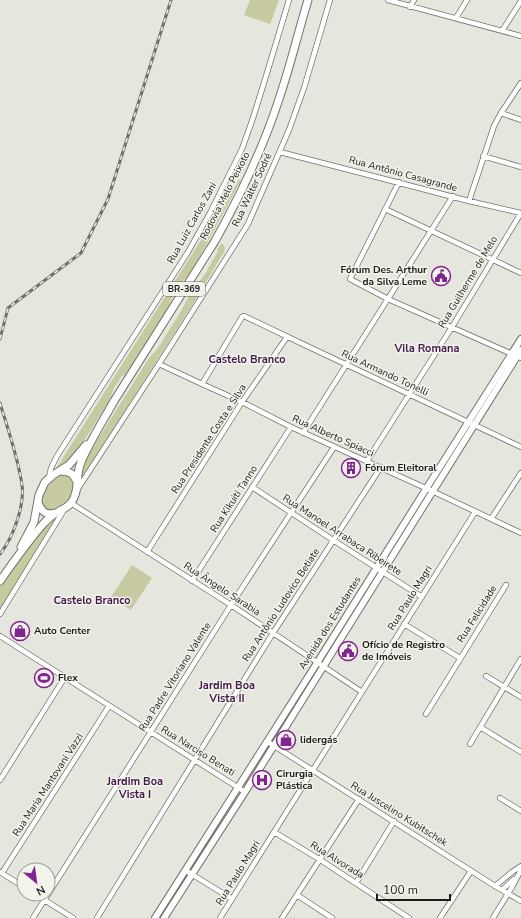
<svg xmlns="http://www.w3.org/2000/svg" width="521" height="918" font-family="'Nunito Sans',sans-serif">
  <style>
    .green { fill: #c7caa1 }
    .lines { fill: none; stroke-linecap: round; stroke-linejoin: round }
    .street-casing { stroke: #72736c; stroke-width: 6 }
    .secondary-casing { stroke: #72736c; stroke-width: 8 }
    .primary-casing { stroke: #72736c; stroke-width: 9 }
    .street { stroke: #fff; stroke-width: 4.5 }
    .secondary { stroke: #fff; stroke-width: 6 }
    .primary { stroke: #fff; stroke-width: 7 }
    .rail-casing { stroke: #6e6f6a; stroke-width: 3 }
    .rail { stroke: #f2f3eb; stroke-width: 1.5; stroke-dasharray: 4.5; stroke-linecap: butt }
    .labels { text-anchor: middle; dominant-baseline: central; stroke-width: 3; stroke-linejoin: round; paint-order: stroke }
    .shield { fill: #f2f3eb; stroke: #5c5c57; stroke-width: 1 }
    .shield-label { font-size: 9px; font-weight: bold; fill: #1b1b18 }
    .street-label { font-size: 10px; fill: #1b1b18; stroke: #f2f3eb }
    .poi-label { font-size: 10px; font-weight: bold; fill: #1b1b18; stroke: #f2f3eb; text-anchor: start }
    .neighbourhood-label { font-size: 11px; font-weight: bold; fill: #44194c; stroke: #f2f3eb }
  </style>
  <rect width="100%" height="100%" fill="#e5e6de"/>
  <!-- green -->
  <path class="green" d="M250 0H279L270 24 244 15Z
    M239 180H241L192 271 182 282 173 296 166 312 125 375 122 376 114 388 109 401 74 457 61 467H57Z
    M221 244H223L225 248 224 252 196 299 81 480 79 477 83 465 98 439 149 358 158 348 181 311 191 292 205 274 218 251 217 250Z
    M62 475C76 475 74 492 68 501 66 504 62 507 59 510H45L41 502C44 491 50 478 62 475Z
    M65 509 0 612V583L45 524Z
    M132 565 152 578 131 610 111 597Z"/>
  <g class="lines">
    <defs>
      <path id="street" d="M388 0 521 36
        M410 7 414 0
        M456 18 467 0
        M502 31 521 1
        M501 113 521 120
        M280 152 469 201 521 213
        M483 156 521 167
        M399 182 350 279 388 299 521 358
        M469 201 494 126 501 113 521 83
        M385 209 521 273
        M159 364 202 384 242 402 291 427 432 491 521 533
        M202 384 242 317 244 316C336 360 428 403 521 447
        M303 433 453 196
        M367 461 452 327 521 213
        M49 478 51 468 57 456 188 252 210 213 242 149 253 118 267 73 289 0
        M252 487 333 540 422 597
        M77 490 159 364 248 224 289 130 304 88 330 0
        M71 503 231 605 362 692
        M491 519 521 473
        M147 552 242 402 287 337
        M192 581 291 427
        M0 614 64 510
        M404 624 460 658
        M0 636 245 792
        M486 676 521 697
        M426 714 506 585
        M480 727 521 752
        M268 742 495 886 521 901
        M470 744 521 659
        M0 780 65 677
        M500 798 521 811
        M274 832 319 859 409 918
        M185 870 232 899
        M0 872 24 887
        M2 873 109 706
        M356 883 394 821
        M495 886 512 872 521 866
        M502 890 514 879
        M35 894 73 918
        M297 895 332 918
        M33 918 231 605 334 447
        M97 918 273 633 381 467
        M220 918 475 512
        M282 918 359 799
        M440 918 471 871
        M493 918 512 887 521 870"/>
      <path id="secondary" d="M155 918 317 663 426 489 521 339
        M164 918 245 792 521 350"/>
      <path id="primary" d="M61 471C71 472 73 473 77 482
        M38 502C41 511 46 516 55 513
        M21 547 34 522 39 495 45 482 53 475 69 465 86 445
        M0 581C14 561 28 541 44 523 47 520 52 515 56 513 61 510 67 508 71 503 80 491 75 476 81 462 90 441 103 421 114 401L215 241C240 196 263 149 279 99 290 67 298 33 308 0"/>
    </defs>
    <!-- street casing -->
    <use href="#street" class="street-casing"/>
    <!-- secondary casing -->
    <use href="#secondary" class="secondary-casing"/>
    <!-- primary casing -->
    <use href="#primary" class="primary-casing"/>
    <!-- street -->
    <use href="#street" class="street"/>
    <!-- secondary -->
    <use href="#secondary" class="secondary"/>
    <!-- primary -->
    <use href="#primary" class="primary"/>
    <defs>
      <path id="rail" d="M0 339 8 308 81 253 108 199 171 0
        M0 403C8 430 18 457 22 485 25 505 13 538 0 554"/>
    </defs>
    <!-- rail casing -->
    <use href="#rail" class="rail-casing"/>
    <!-- rail -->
    <use href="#rail" class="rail"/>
  </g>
  <!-- icons -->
  <defs>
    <symbol id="civic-ring" viewBox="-11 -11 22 22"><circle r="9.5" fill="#f2f3eb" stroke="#802490" stroke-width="1.5"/><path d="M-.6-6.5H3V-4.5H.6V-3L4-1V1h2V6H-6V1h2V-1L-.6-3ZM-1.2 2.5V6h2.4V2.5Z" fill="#802490"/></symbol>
    <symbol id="building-ring" viewBox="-11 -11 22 22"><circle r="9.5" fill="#f2f3eb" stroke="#802490" stroke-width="1.5"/><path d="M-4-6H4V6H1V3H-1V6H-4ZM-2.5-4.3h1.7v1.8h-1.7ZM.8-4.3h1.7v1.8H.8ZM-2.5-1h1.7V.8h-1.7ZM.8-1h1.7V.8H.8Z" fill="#802490"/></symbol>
    <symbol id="shop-ring" viewBox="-11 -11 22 22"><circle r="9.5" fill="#f2f3eb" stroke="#802490" stroke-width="1.5"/><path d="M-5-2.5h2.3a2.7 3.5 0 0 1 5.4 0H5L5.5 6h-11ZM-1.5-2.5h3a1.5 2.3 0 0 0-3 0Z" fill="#802490"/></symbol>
    <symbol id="stadium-ring" viewBox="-11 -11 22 22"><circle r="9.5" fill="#f2f3eb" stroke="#802490" stroke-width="1.5"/><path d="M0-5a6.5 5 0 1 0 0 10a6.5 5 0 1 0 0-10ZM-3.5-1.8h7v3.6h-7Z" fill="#802490"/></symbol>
    <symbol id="hospital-ring" viewBox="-11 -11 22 22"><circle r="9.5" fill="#f2f3eb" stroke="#802490" stroke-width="1.5"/><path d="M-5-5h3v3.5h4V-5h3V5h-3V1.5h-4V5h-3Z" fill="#802490"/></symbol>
  </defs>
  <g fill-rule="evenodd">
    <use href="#civic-ring" x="430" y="265" width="22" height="22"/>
    <use href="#building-ring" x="340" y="457" width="22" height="22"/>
    <use href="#shop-ring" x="9" y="620" width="22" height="22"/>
    <use href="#civic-ring" x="337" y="640" width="22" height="22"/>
    <use href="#stadium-ring" x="33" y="667" width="22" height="22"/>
    <use href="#shop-ring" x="275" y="729" width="22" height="22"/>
    <use href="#hospital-ring" x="251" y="769" width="22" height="22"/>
  </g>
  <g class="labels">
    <!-- shield labels -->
    <rect class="shield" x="163" y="282" width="42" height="14" rx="3"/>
    <g class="shield-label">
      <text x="184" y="289">BR-369</text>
    </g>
    <!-- street labels -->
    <g class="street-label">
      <text transform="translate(403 174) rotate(15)">Rua Antônio Casagrande</text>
      <text transform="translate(252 190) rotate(-65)">Rua Walter Sodré</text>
      <text transform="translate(225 196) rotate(-63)">Rodovia Melo Peixoto</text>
      <text transform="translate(192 223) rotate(-61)">Rua Luiz Carlos Zani</text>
      <text transform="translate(468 282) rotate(-59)">Rua Guilherme de Melo</text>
      <text transform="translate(385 373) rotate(25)">Rua Armando Tonelli</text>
      <text transform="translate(333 436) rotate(24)">Rua Alberto Spiacci</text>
      <text transform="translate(209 439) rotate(-57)">Rua Presidente Costa e Silva</text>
      <text transform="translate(234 499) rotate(-57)">Rua Kikuiti Tanno</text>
      <text transform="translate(342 535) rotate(33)">Rua Manoel Arrabaca Ribeirete</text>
      <text transform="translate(222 589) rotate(33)">Rua Ângelo Sarabia</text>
      <text transform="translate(410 598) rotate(-58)">Rua Paulo Magri</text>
      <text transform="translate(281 605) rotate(-57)">Rua Antônio Ludovico Betiate</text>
      <text transform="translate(477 614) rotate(-58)">Rua Felicidade</text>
      <text transform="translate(330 623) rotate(-58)">Avenida dos Estudantes</text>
      <text transform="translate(175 677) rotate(-58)">Rua Padre Vitoriano Valente</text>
      <text transform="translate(198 751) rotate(32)">Rua Narciso Benati</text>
      <text transform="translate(48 785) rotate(-57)">Rua Maria Mantovani Vazzi</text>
      <text transform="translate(399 814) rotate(32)">Rua Juscelino Kubitschek</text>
      <text transform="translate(337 860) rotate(32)">Rua Alvorada</text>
      <text transform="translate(238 873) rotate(-58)">Rua Paulo Magri</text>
    </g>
    <!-- poi labels -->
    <g class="poi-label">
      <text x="427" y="270" text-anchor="end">Fórum Des. Arthur<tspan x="427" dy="12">da Silva Leme</tspan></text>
      <text x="365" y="468">Fórum Eleitoral</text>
      <text x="34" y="631">Auto Center</text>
      <text x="362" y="645">Ofício de Registro<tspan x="362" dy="12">de Imóveis</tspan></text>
      <text x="58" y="678">Flex</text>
      <text x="300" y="740">lidergás</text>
      <text x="276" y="774">Cirurgia<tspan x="276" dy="12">Plástica</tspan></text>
    </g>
    <!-- neighbourhood labels -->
    <g class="neighbourhood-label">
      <text x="427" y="348">Vila Romana</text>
      <text x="247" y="359">Castelo Branco</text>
      <text x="92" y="600">Castelo Branco</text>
      <text x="227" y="685">Jardim Boa<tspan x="227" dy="13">Vista II</tspan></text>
      <text x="135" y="781">Jardim Boa<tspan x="135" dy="13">Vista I</tspan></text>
    </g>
  </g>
  <!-- north arrow -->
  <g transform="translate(36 882) rotate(151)"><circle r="19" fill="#f2f3eb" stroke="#9c9d97"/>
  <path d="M0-3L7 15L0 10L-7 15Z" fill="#802490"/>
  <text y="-6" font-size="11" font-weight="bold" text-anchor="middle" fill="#1b1b18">N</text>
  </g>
  <!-- scale -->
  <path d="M377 894v6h73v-6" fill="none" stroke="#1b1b18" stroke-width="2"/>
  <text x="383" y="894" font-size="12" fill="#1b1b18" stroke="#f2f3eb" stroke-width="3" paint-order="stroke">100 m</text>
</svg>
